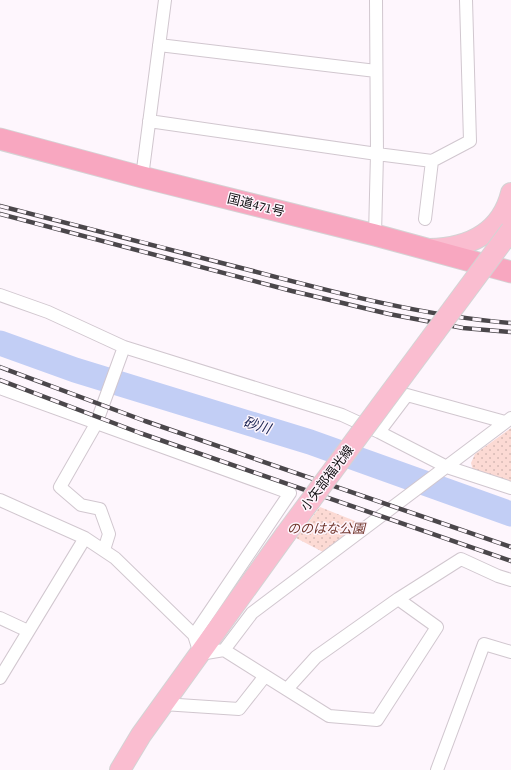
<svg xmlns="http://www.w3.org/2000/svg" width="511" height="770" font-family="'Source Serif 4','Noto Sans JP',serif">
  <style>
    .grass { fill: url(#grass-dots) }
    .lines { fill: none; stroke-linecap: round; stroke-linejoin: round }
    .river { stroke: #c2cef5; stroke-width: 25 }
    .minor-casing { stroke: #d1c7cf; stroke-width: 14 }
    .primary-casing { stroke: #d4d3d4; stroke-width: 22 }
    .trunk-casing { stroke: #d4d3d4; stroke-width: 23 }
    .minor { stroke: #fff; stroke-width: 12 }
    .primary { stroke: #fabdd0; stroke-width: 20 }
    .trunk { stroke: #f8a7c0; stroke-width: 21 }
    .rail-casing { stroke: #4b474b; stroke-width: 4.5 }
    .rail { stroke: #fef6fd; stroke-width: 3; stroke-dasharray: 9; stroke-linecap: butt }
    .primary-bridge-casing { stroke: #d4d3d4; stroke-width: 22; stroke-linecap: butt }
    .primary-bridge { stroke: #fabdd0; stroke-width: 20 }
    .labels { text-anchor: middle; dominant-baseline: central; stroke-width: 3; stroke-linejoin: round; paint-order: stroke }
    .street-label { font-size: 13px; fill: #100d10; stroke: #fef6fd }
    .park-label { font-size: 13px; font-style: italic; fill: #70352b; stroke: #fef6fd }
    .water-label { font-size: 14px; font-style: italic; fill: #1a2453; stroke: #fef6fd }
  </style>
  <defs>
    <pattern id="grass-dots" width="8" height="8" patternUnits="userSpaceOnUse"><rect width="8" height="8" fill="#fcdad4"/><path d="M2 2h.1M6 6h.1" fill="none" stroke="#d7bab5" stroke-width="1.8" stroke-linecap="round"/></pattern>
  </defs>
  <rect width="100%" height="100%" fill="#fef6fd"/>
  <!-- grass -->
  <path class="grass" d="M511 428V483L473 470 471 463 475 454Z
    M320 507 360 523 323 552 296 538Z"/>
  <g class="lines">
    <!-- river -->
    <path class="river" d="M0 343 75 370 310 442 511 514"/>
    <defs>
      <path id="minor" d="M159 45 376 71
        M149 121 377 154 432 161 470 141 466 0
        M142 177 165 0
        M425 219 432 161
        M375 235 377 154 376 0
        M0 295 48 312 124 347 342 415 379 432 447 467 511 488
        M0 388 290 493 194 635
        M379 432 407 395 505 422
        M0 500 85 538 115 558 194 635 200 654 224 650 252 613 511 418
        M104 550 109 534 100 509 81 505 60 487 96 424 124 347
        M0 618 28 631
        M224 650 329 716 377 720 437 627 398 599
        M0 678 85 538
        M287 689 316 657 398 599 461 559 498 576 511 580
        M163 704 239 709 265 676
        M437 770 484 644 511 652"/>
      <path id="primary" d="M429 249C468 248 501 234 511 193
        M120 770 141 735 285 535"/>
      <path id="trunk" d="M0 139 142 177 375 235 511 272"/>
    </defs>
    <!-- minor casing -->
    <use href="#minor" class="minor-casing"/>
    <!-- primary casing -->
    <use href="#primary" class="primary-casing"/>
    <!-- trunk casing -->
    <use href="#trunk" class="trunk-casing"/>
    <!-- minor -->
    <use href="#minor" class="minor"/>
    <!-- primary -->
    <use href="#primary" class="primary"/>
    <!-- trunk -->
    <use href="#trunk" class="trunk"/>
    <defs>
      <path id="rail" d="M0 206C84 227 168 249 253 271 337 293 423 316 511 323
        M0 214 292 291 389 314 463 328 511 332
        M0 367 145 421 511 547
        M0 380 140 433 511 561"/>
    </defs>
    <!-- rail casing -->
    <use href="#rail" class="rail-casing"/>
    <!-- rail -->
    <use href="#rail" class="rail"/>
    <defs>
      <path id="primary-bridge" d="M285 535 511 230"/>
    </defs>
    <!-- primary-bridge casing -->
    <use href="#primary-bridge" class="primary-bridge-casing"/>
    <!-- primary-bridge -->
    <use href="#primary-bridge" class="primary-bridge"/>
  </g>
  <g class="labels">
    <!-- street labels -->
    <g class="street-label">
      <text transform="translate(256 205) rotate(14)">国道471号</text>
      <text transform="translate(327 478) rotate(-53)">小矢部福光線</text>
    </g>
    <!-- park labels -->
    <g class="park-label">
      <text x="326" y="528">ののはな公園</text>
    </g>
    <!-- water labels -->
    <g class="water-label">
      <text transform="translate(257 425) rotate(17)">砂川</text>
    </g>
  </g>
</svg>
